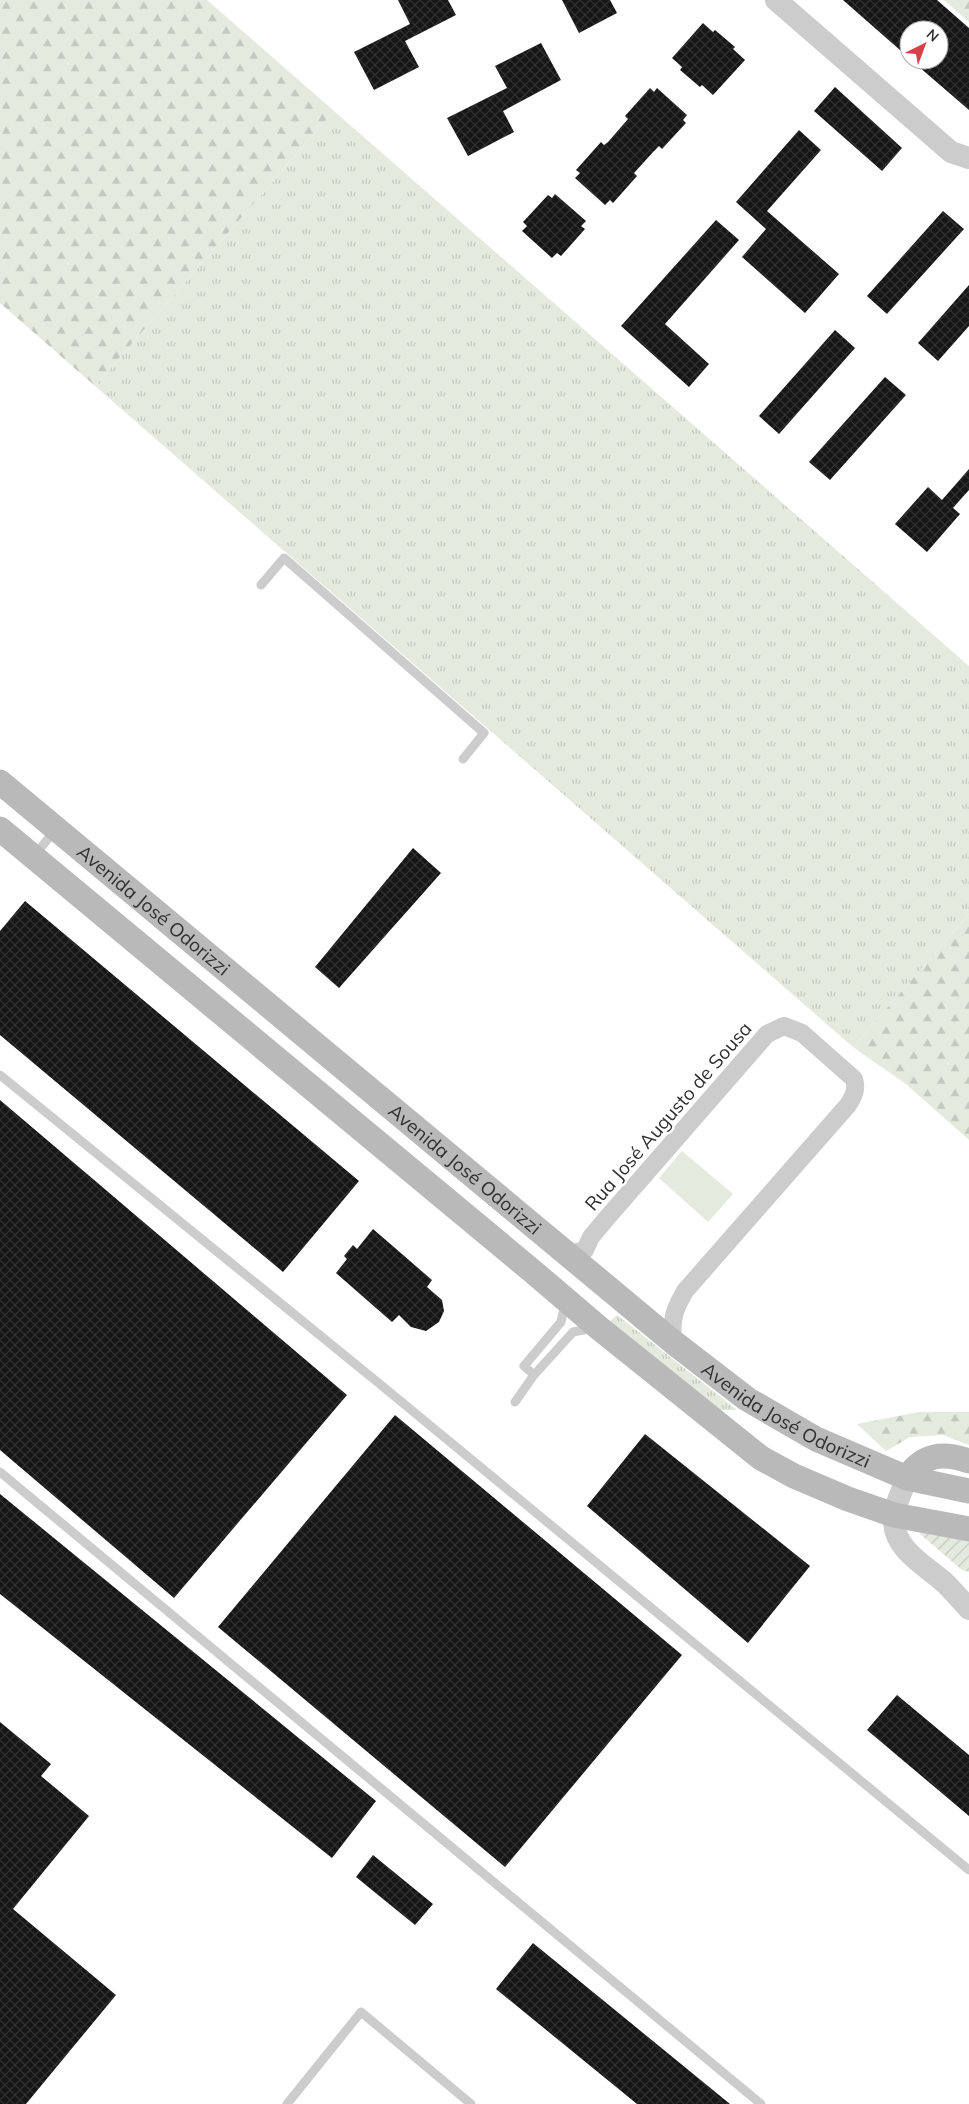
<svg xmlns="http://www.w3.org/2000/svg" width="969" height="2104" font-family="Mulish,sans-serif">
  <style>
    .grass { fill: url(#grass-tufts) }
    .forest { fill: url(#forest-firs) }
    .garden { fill: url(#garden-furrows) }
    .pitch { fill: #e4eade }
    .building { fill: url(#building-cross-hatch) }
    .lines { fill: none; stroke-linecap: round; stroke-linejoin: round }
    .service { stroke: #ccc; stroke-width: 9 }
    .minor { stroke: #ccc; stroke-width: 18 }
    .tertiary { stroke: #ccc; stroke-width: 22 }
    .secondary { stroke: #b9b9b9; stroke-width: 25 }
    .labels { text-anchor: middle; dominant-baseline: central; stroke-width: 5; stroke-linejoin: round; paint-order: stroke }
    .street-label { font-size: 19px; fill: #2f2f2f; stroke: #fff }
  </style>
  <defs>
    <pattern id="grass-tufts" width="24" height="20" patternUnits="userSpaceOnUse" patternTransform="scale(1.25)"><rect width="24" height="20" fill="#e4eade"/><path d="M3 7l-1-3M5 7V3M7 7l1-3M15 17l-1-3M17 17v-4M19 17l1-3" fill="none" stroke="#c4c9bf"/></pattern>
    <pattern id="forest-firs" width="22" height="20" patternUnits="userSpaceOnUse" patternTransform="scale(1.25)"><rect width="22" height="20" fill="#e4eade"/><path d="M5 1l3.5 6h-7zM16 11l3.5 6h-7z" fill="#c4c9bf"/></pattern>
    <pattern id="garden-furrows" width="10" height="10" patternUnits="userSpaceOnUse" patternTransform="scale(1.25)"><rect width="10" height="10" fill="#e4eade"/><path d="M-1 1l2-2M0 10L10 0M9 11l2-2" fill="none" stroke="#c4c9bf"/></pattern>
    <pattern id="building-cross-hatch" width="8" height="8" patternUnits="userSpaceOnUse" patternTransform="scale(1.25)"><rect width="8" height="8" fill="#161616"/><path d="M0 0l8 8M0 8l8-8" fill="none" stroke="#303030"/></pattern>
  </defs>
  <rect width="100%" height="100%" fill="#fff"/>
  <!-- grass -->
  <path class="grass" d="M334 111 969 666V914L853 1047 95 386Z
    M617 1315 737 1410H711L609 1322Z"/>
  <!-- forest -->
  <path class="forest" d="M0 0H207L334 111 95 386 0 303Z
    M944 0H969V22Z
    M969 914V1140L907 1085 853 1047Z
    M919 1412H969V1445L943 1435 910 1437 886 1451 857 1424Z"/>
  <!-- garden -->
  <path class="garden" d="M920 1531 969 1537V1572L962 1570 920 1534Z"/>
  <!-- pitch -->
  <path class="pitch" d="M682 1151 733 1194 708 1222 659 1178Z"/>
  <!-- building -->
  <path class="building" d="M398 0H448L456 15 405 41 419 67 374 90 354 52 410 24Z
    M562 0H610L617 13 579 33Z
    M843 0H937L969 28V110L911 60H939V30H909V58Z
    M703 23 713 32 715 30 735 47 733 49 745 60 713 95 702 85 700 87 680 70 682 67 672 58Z
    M541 43 561 80 503 111 514 132 468 156 447 118 507 88 495 66Z
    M835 87 902 148 882 171 814 111Z
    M650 88 654 92 657 88 687 115 683 120 686 123 662 149 659 146 654 151 634 173 637 176 613 203 610 200 605 205 575 178 580 173 576 170 601 142 604 145 608 142 628 119 625 116Z
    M799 130 821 150 767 211 839 274 805 313 742 257 766 229 736 202Z
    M555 194 586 221 581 226 585 229 561 256 557 253 552 258 522 231 527 226 523 222 548 195 552 198Z
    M943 211 964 229 887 314 867 296Z
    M716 220 739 240 665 324 709 364 689 387 621 326Z
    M969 285V326L938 361 918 343Z
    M835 330 855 348 779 434 759 416Z
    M885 377 906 395 830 480 809 462Z
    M969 469V490L953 508 960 514 927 552 895 524 928 487 942 500Z
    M413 848 441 873 339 988 315 967Z
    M25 901 359 1181 283 1272 0 1035V931Z
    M0 1100 347 1395 174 1598 0 1450Z
    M373 1229 432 1280 427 1287 442 1300 444 1311 439 1322 426 1331 411 1327 399 1315 392 1322 336 1273 347 1259 344 1256 353 1245 357 1249Z
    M395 1415 682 1655 505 1867 218 1627Z
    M645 1434 810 1566 748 1643 587 1506Z
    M0 1494 376 1801 332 1858 0 1594Z
    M897 1695 969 1755V1816L867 1730Z
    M0 1722 51 1764 41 1776 89 1816 13 1909 116 1995 26 2104H0Z
    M373 1855 433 1904 415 1925 356 1877Z
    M533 1943 730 2104H637L496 1989Z"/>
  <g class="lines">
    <!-- service -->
    <path class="service" d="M261 585 284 558 484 733 463 759
      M35 855 55 830
      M0 1075 381 1385 969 1870
      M534 1375 524 1366 561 1322 565 1304
      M515 1402 534 1375 573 1332 594 1328
      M0 1472 761 2104
      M287 2104 361 2012 471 2104"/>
    <!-- minor -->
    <path class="minor" d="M569 1254 585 1250 591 1237 606 1219 767 1034 784 1026 802 1033 854 1079C857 1089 854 1096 848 1105L685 1291C674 1310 671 1319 673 1342"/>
    <!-- tertiary -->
    <path class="tertiary" d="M776 0 951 152 969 158
      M907 1478C902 1491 893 1508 894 1522 895 1550 926 1566 945 1583 953 1591 961 1600 969 1609"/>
    <!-- secondary -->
    <g class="secondary">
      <path id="s1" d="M0 782 673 1342 747 1399 816 1439 907 1478 969 1491"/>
      <path d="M0 829 531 1270 599 1328 761 1458 794 1476 848 1499 894 1515 969 1529"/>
      <path d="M907 1478C923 1454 942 1452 969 1461"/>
    </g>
  </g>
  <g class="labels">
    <!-- street labels -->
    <g class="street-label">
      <text stroke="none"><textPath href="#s1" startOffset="200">Avenida José Odorizzi</textPath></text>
      <text transform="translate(668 1116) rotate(-49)">Rua José Augusto de Sousa</text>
      <text stroke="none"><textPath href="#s1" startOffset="605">Avenida José Odorizzi</textPath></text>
      <text stroke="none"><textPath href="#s1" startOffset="1011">Avenida José Odorizzi</textPath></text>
    </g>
  </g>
  <!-- north arrow -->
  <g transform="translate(924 45) rotate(42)"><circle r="24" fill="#ffffff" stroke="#acacac"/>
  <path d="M0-4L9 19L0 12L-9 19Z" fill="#d54147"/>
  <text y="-8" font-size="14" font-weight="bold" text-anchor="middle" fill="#2f2f2f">N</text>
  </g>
</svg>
